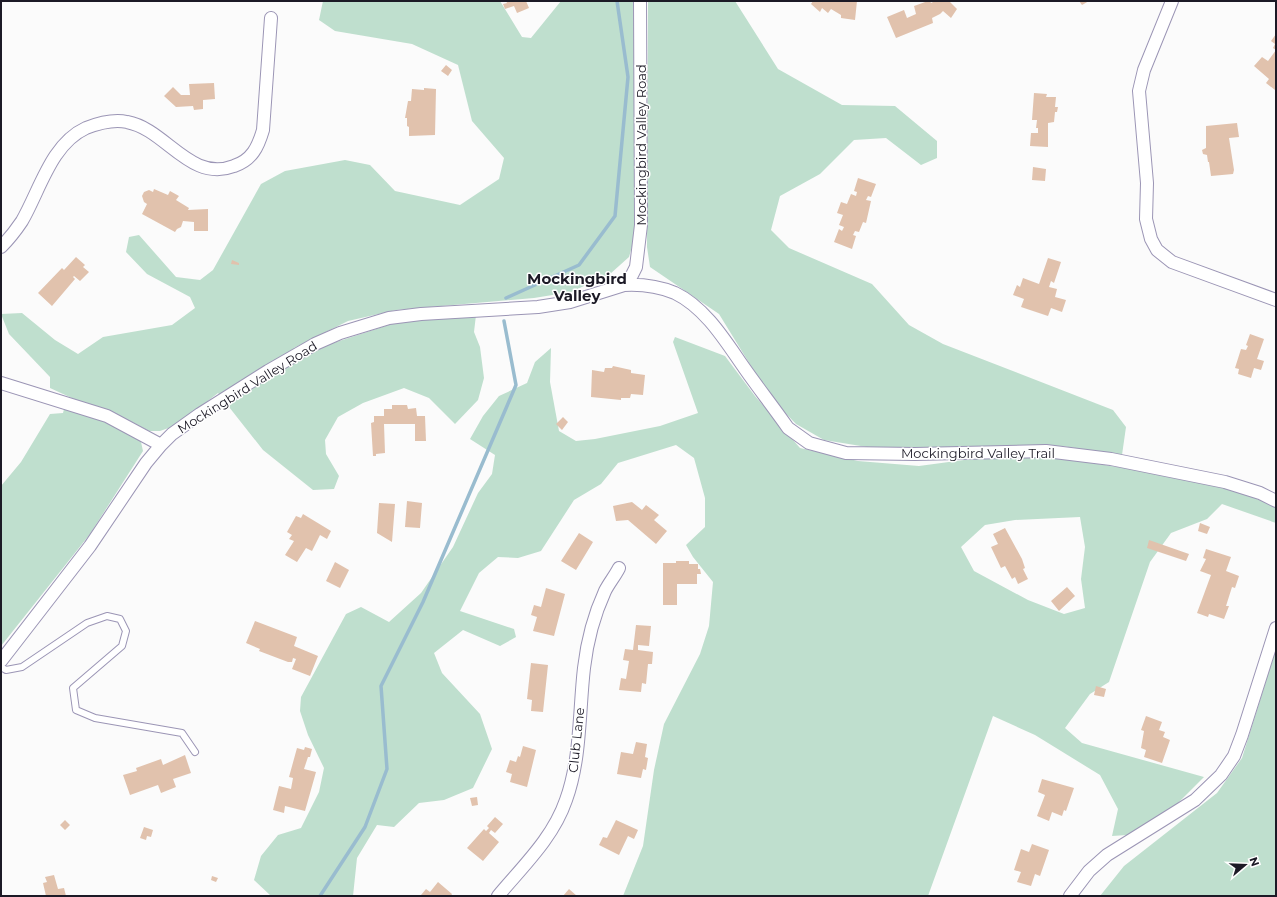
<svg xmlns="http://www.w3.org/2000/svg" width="1277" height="897" font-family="Montserrat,sans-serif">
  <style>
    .green { fill: #bfdfce; fill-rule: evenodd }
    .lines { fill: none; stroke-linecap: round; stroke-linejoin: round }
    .stream { stroke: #99bccf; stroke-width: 3.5 }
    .building { fill: #e1c2ad }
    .lane-casing { stroke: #9b95b5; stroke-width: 8 }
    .street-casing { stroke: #9b95b5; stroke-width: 14 }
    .lane { stroke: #fff; stroke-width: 6 }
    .street { stroke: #fff; stroke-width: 12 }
    .labels { text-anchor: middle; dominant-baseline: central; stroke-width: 3; stroke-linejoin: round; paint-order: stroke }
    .street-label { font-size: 13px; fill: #1c1a26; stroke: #fff }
    .quarter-label { font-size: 15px; font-weight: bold; fill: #1c1a26; stroke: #fff }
  </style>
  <rect width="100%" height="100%" fill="#fbfbfb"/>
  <!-- green -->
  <path class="green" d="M323 1H500L522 37 531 38 561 1H633L635 45V236L629 257 610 274 571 292 534 298 396 310 348 321 294 348 306 357 327 345 404 320 476 315 474 332 480 347 484 378 478 400 455 424 429 398 404 388 363 403 338 417 325 440 326 454 339 476 334 489 313 490 263 450 218 393 177 425 160 431H149L113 412 74 399 50 388V377L9 334 1 314 22 313 55 340 78 354 103 337 172 325 195 308 190 297 147 274 126 252 129 237 139 235 176 277 200 280 213 270 261 184 285 171 345 160 370 165 395 191 460 205 499 179 504 158 472 121 458 65 412 44 335 31 319 20Z
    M648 1H735L778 69 842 105 895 106 937 141V158L921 165 886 138 854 140 820 174 780 196 771 230 789 248 872 284 909 325 943 344 1113 410 1126 427 1122 455 1062 446 873 448 824 440 796 424 770 397 719 314 650 267 647 247Z
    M675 337 725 356 755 396 800 448 858 461 919 466 986 457 1058 458 1178 476 1238 491 1276 507V523L1222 504 1207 519 1171 533 1150 562 1109 682 1090 694 1065 728 1082 743 1204 777 1169 812 1127 835 1112 836 1118 809 1100 775 1035 735 993 716 928 896H623L643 846 654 770 664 724 700 654 709 626 713 582 693 557 686 545 705 527V498L694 458 676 445 618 463 601 484 574 500 541 551 518 558 498 557 479 573 460 611 514 629 516 637 500 646 463 630 434 653 442 673 480 714 492 749 473 788 444 800 419 803 394 827 377 825 357 858 353 896H271L254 880 261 856 278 835 301 828 319 792 324 768 308 735 300 711 301 697 346 614 361 607 389 622 421 593 453 547 478 493 492 474 495 455 470 439 483 416 499 396 527 383 535 362 551 348 550 382 559 431 576 441 595 439 660 426 698 413 673 342ZM1080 517 1085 547 1081 579 1085 608 1064 614 1028 600 974 571 961 547 985 525 1015 520Z
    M65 405 136 434 141 442 143 451 90 534 1 646V486L21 462 50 414 63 413Z
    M1276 649V896H1100L1124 866 1217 793 1242 758Z"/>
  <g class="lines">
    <!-- stream -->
    <path class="stream" d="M506 298 579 265 615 216 628 77 617 1
      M320 896 365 827 387 769 381 686 423 602 516 385 504 321"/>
  </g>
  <!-- building -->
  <path class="building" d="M506 1H526L529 8 517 13 514 6 505 9 503 4 507 3Z
    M813 1H857L855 20 841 18V15L831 9 828 13 822 8 820 12 811 4Z
    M928 1 932 3 933 1H949L957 9 951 18 943 11 940 14 932 18 933 23 896 38 887 17 904 10 907 18 916 14 914 6Z
    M1079 1H1089L1082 5Z
    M1276 34V88L1275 90 1266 83 1269 79 1254 66 1262 57 1268 61 1276 50 1273 48 1275 44 1271 41Z
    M446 65 452 70 448 76 441 71Z
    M214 83 215 99 203 100V109L194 110 193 106 176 107 164 96 173 87 181 95H190L189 84Z
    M424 88 436 89 435 135 409 136V127L407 126V118H405L408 101H411L412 89 424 90Z
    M1034 93 1047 94 1046 97H1056L1055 107H1058L1057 112H1055L1054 122 1048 123V147L1030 146 1031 133H1038V128H1036L1037 120H1032Z
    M1237 123 1239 137 1229 138 1234 170 1233 174 1211 176 1209 162H1208L1207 155 1203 154 1202 150 1206 148V126Z
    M1033 167 1046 169 1045 181 1032 180Z
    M858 178 876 184 871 197 868 196 866 200 871 201 866 223 863 222 859 232 855 231 853 235 856 236 852 249 834 242 839 229 842 231 844 227 839 225 843 215 837 213 841 202 847 204 851 194 856 196 857 192 854 191Z
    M154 189 168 195 170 191 179 196 176 200 189 208 188 210 208 209V231H194V222L183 221 181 227 177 229 175 232 142 214 147 204 144 202 142 196 144 192 149 190 153 192Z
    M76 257 85 265 83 267 89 272 80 281 74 276 73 277 75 279 52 306 38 293 62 268 64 270Z
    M1048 258 1061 262 1054 283 1051 281 1049 287 1057 289 1055 297 1066 300 1062 312 1051 308 1048 316 1021 307 1024 299 1013 295 1017 285 1020 287 1023 278 1039 284Z
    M232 260 239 263V265L231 264Z
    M1250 334 1264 339 1257 359 1264 361 1261 370 1254 368 1251 378 1238 374 1239 369 1235 368 1241 349 1246 350 1248 346 1246 345Z
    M613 366 631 370V373L645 375 643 395 631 394 630 398H621V400L591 397 592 370 604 372 605 368H612Z
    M392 405H407L408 409 416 408 417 416H425L426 441H415V424H384L385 453 376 454V456H373L371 423 374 422V416H384V409H392Z
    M563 417 568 422 562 430 556 424Z
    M407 501 422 503 420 528 405 527Z
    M632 502 642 510 646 505 659 515 654 520 667 531 656 544 628 520 616 521 613 506Z
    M379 503 395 504 392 542 377 533Z
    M303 514 331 531 327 539 320 535 312 551 306 548 297 562 285 555 294 541 289 539 292 535 287 532 296 516 301 518Z
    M1200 523 1210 527 1207 534 1198 531Z
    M1005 528 1022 559 1025 568 1023 569 1028 579 1018 584 1015 577 1012 579 1005 566 1001 568 991 547 998 544 993 534Z
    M579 533 593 542 576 570 561 561Z
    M1149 540 1189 554 1186 561 1147 548Z
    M1206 549 1231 557 1226 571 1239 576 1235 588 1232 587 1226 606H1229L1224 619 1209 614 1208 617 1197 613 1211 575 1200 571 1206 559 1203 558Z
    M676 561H689V564H698V569H700L701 574H697V584H677V605H663V563H676Z
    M335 562 349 570 340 588 326 581Z
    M1067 587 1075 596 1059 611 1051 601Z
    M546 588 565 594 554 636 533 631 537 617 531 615 534 605 541 607Z
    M255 621 297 637 294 646 318 656 310 676 292 669 296 659 293 658 292 662H288L259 651 260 649 246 643Z
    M636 625 651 626 649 646 638 645V650L653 652 652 664H648L646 684 642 683 641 692 619 690 621 678 626 679 629 661 623 660 625 649 633 650Z
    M531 663 548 665 543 712 531 711 532 700 527 699Z
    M1096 686 1106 689 1104 697 1094 695Z
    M1146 716 1162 722 1159 730 1165 732 1163 737 1170 740 1162 763 1144 757 1146 750 1141 748 1144 731 1141 730Z
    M636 742 647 744 645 757 648 758 646 770 643 769 641 778 617 774 621 752 633 754Z
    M523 746 536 750 527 787 510 782 512 774 506 772 510 760 516 762 518 756 520 757Z
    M305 747 312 749 310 757H308L304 769 316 772 305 811 285 806 284 813 273 810 279 786 291 789 293 778 289 777 297 748 304 750Z
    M185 755 191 773 173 779 176 787 161 793 158 785 130 795 123 775 137 771 136 768 161 759 163 765Z
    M1042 779 1074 788 1066 811 1064 810 1062 816 1052 812 1049 821 1037 816 1045 795 1038 792Z
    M477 797 478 805 472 806 470 798Z
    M495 817 503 824 495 833 491 830 489 833 499 842 483 861 467 848 484 829 486 831 489 828 487 826Z
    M65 820 70 825 65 830 60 825Z
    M616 820 638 830 634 839 628 836 619 855 599 845 603 837 607 838Z
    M144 827 153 830 151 837 147 836 146 840 140 838Z
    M1032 844 1049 850 1040 876 1035 874 1031 886 1017 882 1021 872 1014 870 1021 849 1029 852Z
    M54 875 58 889 64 888 66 896H46L43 883 47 882 45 877Z
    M212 876 218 878 216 882 211 880Z
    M438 882 452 894 451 896 421 895 426 889 430 892Z
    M569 889 577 896H563Z"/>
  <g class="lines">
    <defs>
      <path id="lane" d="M1 667 6 670 22 667 87 623 107 616 120 619 126 631 122 646 73 688 76 710 95 718 182 733 195 752"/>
      <path id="street" d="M1172 1 1144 70 1139 91 1147 183 1146 219 1151 239 1157 250 1172 262 1276 300
        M1 247C9 239 16 230 22 221 40 190 51 144 86 128 99 123 113 119 127 122 166 129 190 183 234 166 252 160 258 147 263 130L271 18
        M624 285C642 284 658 286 675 293 706 308 726 342 745 369 759 389 774 408 788 428L809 443 846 453 915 454 1046 451 1111 459 1225 482 1260 493 1276 501
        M1 383 107 416 161 445
        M1 661 90 546 146 463 161 445 172 434 200 414 268 371 315 344 340 333 389 318 421 314 538 307 570 302 624 285 632 275 636 267 641 225 640 1
        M498 896C523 866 553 838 566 800 581 759 579 711 584 668 587 642 594 615 605 591 609 583 615 576 619 568
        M1070 896 1089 871 1107 855 1195 800 1221 775 1234 756 1242 735 1276 628"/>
    </defs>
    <!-- lane casing -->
    <use href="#lane" class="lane-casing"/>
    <!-- street casing -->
    <use href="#street" class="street-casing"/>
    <!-- lane -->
    <use href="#lane" class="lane"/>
    <!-- street -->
    <use href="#street" class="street"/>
  </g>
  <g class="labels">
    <!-- street labels -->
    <g class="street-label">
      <text transform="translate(641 145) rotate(-90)">Mockingbird Valley Road</text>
      <text transform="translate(247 387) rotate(-32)">Mockingbird Valley Road</text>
      <text x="978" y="453">Mockingbird Valley Trail</text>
      <text transform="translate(576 740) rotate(-84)">Club Lane</text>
    </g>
    <!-- quarter labels -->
    <g class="quarter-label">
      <text x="577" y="278">Mockingbird<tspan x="577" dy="17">Valley</tspan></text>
    </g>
  </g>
  <!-- border -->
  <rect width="1277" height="897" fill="none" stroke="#1c1a26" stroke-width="4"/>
  <!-- north arrow -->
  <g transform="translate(1245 865) rotate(71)" stroke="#ffffff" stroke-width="3" paint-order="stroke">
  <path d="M0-3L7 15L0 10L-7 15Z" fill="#1c1a26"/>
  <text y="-6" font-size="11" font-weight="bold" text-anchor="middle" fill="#1c1a26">N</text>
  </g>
</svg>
